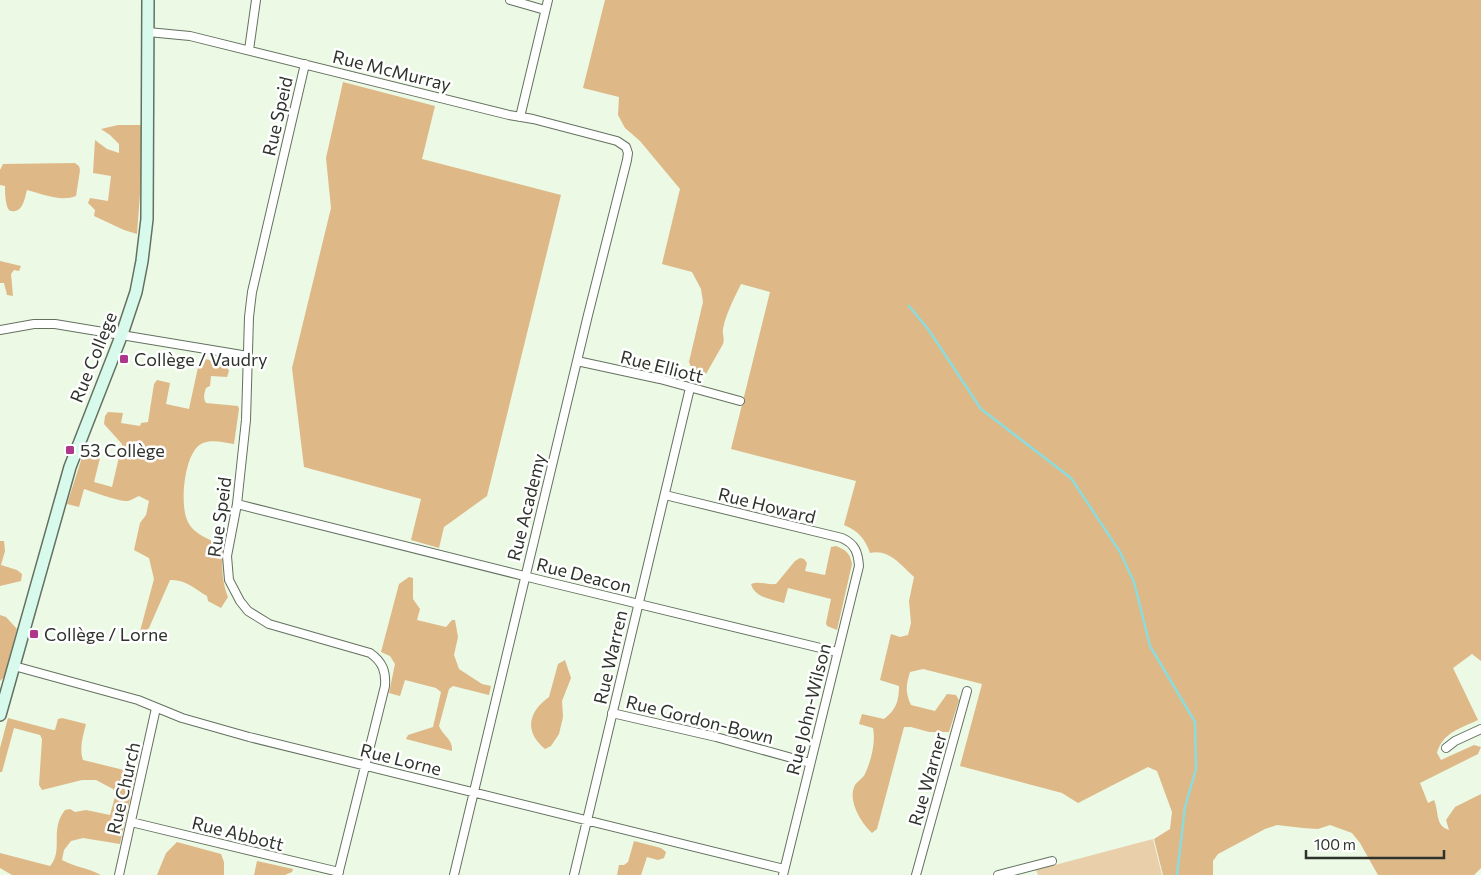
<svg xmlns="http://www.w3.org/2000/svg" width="1481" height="875" font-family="Commissioner,sans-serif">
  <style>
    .green { fill: #eacfab }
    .forest { fill: #deb886 }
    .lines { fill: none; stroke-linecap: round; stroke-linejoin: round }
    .stream { stroke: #8cdcde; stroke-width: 2.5 }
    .street-casing { stroke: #657160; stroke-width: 10 }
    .secondary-casing { stroke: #657160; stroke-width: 14 }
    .street { stroke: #fff; stroke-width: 8 }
    .secondary { stroke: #d7faed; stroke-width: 11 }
    .poi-dot { fill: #ae368b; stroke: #fff; stroke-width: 2 }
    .labels { text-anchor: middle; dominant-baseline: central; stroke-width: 5; stroke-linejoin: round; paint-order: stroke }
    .street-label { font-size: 18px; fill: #2e332c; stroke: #fff }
    .poi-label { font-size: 18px; fill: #2e332c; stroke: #fff; text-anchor: start }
  </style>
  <rect width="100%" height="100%" fill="#ebf9e5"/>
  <!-- green -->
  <path class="green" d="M1153 839 1162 875H1038L1036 870Z"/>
  <!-- forest -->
  <path class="forest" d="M605 0H1481V661L1472 654 1453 668 1478 720C1461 728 1442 733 1437 753L1441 760 1474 745 1481 747 1478 754 1420 783 1428 803 1434 800C1439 811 1435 826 1449 830L1446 820 1455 807 1481 794V868L1474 875H1378L1360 843 1352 833 1330 825 1318 829 1303 828 1277 825 1265 829 1218 854 1213 861V875H1163L1154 839 1170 829 1172 812 1157 771 1148 767 1078 803 1062 793 960 766 982 684 923 669 910 672C906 686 905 691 911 705L935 711 947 694 956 695 959 700 949 732H929L911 727H904L877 829 872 833C861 823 847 800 855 785 858 781 863 778 865 774 871 761 876 742 873 728L859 724 862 714 884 719C896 710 899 701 899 686L880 680 891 634 900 637 908 635 911 623 909 601 914 577C901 565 889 549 870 553 865 538 858 531 844 525L856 481 731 449 770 292 741 284C734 299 726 313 723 329 722 334 725 338 723 344L706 374H694L689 362 703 302 701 289 692 272 662 264 680 189 640 141 625 128 618 115 619 97 583 88Z
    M343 82 435 106 422 159 561 195 487 496 444 527 439 548 411 540 421 499 304 467 292 368 331 208 326 158Z
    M118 125H141V181L137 234 124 230 94 216 95 210 88 203 90 198 108 201 111 176 93 173 95 140 107 149 119 153V144L110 135 101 129Z
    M75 163 79 166 80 170 76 196C60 202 43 194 27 190 25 197 23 213 12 211 9 211 8 209 7 206 5 200 5 192 5 186L0 185V170L3 164Z
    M0 261 21 266 19 271 14 270 11 274 13 296 7 295 4 283H0Z
    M200 358 225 363 229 371 227 377 211 376 210 386 206 388C204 394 203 398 206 403L238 406 239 409 234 444C225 443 213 439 203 443 184 450 179 506 188 522 194 535 212 540 223 546 222 564 221 579 228 597L221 608 208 601 207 596C195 589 185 579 170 580L149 628 141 636 139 635 154 579 149 558 134 550 140 523 146 515 149 501 139 496C136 497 132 500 128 501 120 502 93 492 84 489L79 507 67 504 85 448 101 454 94 482 112 487 122 444 104 424 105 416 108 412 123 413 121 423 140 426 141 423 148 422 154 384 157 380 170 383 166 404 189 409Z
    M0 541H4L5 551 1 565 17 570 22 574 21 581 0 586Z
    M836 546C846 550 850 553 852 564L837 630 827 626 826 623 831 599 788 588 784 603C771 599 755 598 751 584 759 581 767 585 776 584L795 561 800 558 804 559 807 563 805 571 825 575 831 547Z
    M409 577 413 578V599L420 609 417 620 446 627 452 620H455L458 637 454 655 459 669 482 684 491 686 489 695 453 686 449 689 439 726C443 736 453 739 452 751L406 739 408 735 433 727 441 692 436 688 405 680 400 696 389 693 395 664 390 656 381 652 399 584Z
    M0 615 6 617 17 629 4 677 0 681Z
    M565 660 571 678 562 701 563 717 559 734 551 746 545 749C524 732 528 712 549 697L558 664Z
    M8 718 53 730H55L58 719 62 718 86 724C83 736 79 748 83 760L136 773 120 844 83 838 71 841 64 850 62 860C74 867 89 868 101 875H12L0 868V853L50 866C64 850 49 830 65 810L70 809 75 812 86 810 110 815 116 793 113 789 96 780H82L42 790 39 785 42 739 40 735 14 728 2 772H0V748Z
    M634 841 661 848 666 852 664 858 658 860 647 857 641 875H617L619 865H624L628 862Z
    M177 842 221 854 224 862V875H157L166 853Z
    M257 861 293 869 292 872 285 875H254Z"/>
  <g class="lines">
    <!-- stream -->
    <path class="stream" d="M909 306 928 329 981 409 1071 478 1120 552 1134 582 1150 646 1195 722 1196 769 1185 807 1177 875"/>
    <defs>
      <path id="street" d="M510 0 545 10
        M148 32 190 36 509 115 533 119 617 141 626 147 628 153 627 160 588 315 454 875
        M249 50 256 0
        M305 64 252 292 249 317 246 420 237 504 227 556 229 580 240 601 248 611 269 624 370 653C383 662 386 672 385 686L338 875
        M520 117 548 0
        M0 330 34 324H55L248 356
        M577 361 660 379 740 401
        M665 495 842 538C855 544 858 552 859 566L783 875
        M237 504 536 579 837 652
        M14 666 138 700 182 718 249 737 784 869
        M612 713 716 737 810 763
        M1446 748 1455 741 1481 729
        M131 822 339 872
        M119 875 156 708
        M574 875 690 388
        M916 875 967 691
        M998 875 1052 861"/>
      <path id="secondary" d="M0 715 70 467 122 334 136 292 142 261 147 219 148 0"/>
    </defs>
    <!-- street casing -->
    <use href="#street" class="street-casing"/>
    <!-- secondary casing -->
    <use href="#secondary" class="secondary-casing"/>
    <!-- street -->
    <use href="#street" class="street"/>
    <!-- secondary -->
    <use href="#secondary" class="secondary"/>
  </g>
  <!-- markers -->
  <g class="poi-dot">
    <rect x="119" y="354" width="10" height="10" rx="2.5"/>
    <rect x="65" y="445" width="10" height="10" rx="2.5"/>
    <rect x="29" y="629" width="10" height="10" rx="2.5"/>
  </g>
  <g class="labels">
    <!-- street labels -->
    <g class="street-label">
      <text transform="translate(392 70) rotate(14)">Rue McMurray</text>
      <text transform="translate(277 116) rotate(-77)">Rue Speid</text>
      <text transform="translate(93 357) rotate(-68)">Rue College</text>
      <text transform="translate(662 366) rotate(14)">Rue Elliott</text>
      <text transform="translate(767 505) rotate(14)">Rue Howard</text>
      <text transform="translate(526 507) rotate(-76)">Rue Academy</text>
      <text transform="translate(219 517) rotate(-82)">Rue Speid</text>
      <text transform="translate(584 575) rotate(14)">Rue Deacon</text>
      <text transform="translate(610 657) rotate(-77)">Rue Warren</text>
      <text transform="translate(808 709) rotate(-76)">Rue John-Wilson</text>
      <text transform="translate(700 719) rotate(14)">Rue Gordon-Bown</text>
      <text transform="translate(401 759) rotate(14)">Rue Lorne</text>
      <text transform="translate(927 779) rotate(-74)">Rue Warner</text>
      <text transform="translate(123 788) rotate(-77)">Rue Church</text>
      <text transform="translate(238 833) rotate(14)">Rue Abbott</text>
    </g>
    <!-- poi labels -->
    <g class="poi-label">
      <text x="134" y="359">Collège / Vaudry</text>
      <text x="80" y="450">53 Collège</text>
      <text x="44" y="634">Collège / Lorne</text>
    </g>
  </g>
  <!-- scale -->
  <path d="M1306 850v8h138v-8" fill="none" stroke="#2e332c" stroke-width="2.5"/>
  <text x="1314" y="850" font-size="15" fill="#2e332c" stroke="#ffffff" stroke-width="4" paint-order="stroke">100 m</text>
</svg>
